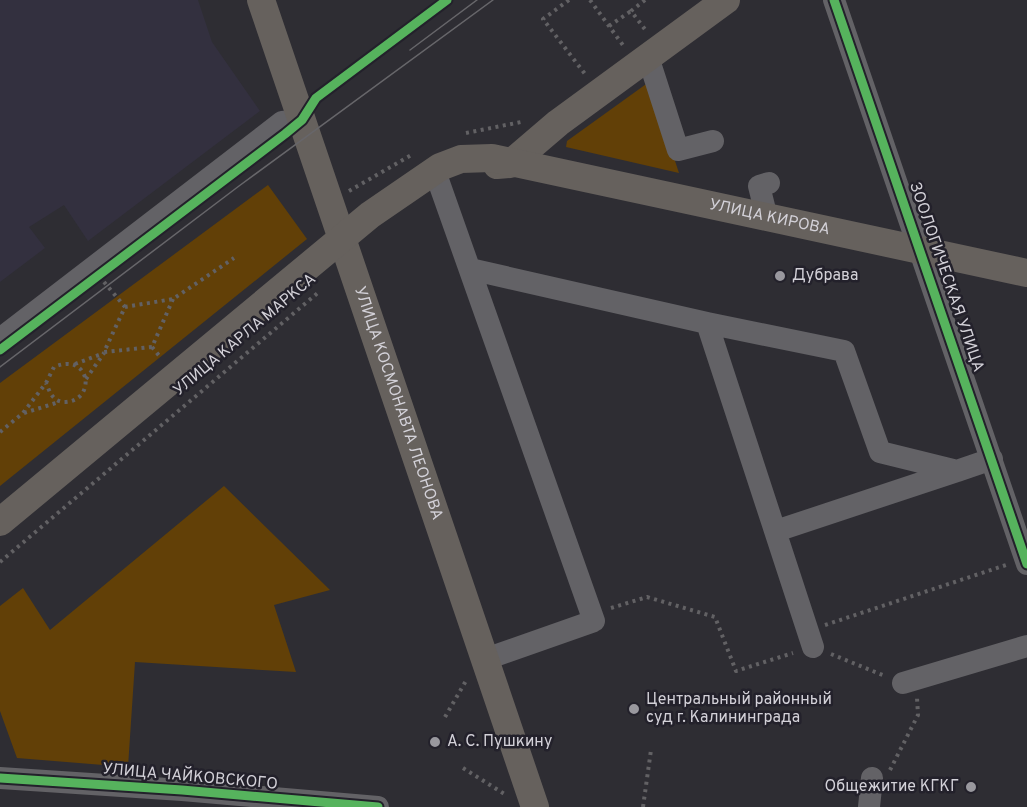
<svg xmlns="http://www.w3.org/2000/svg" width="1027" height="807" font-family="Overpass,sans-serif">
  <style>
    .built { fill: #33303f }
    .green { fill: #624007 }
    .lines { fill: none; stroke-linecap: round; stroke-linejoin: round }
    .path { stroke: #626164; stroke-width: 4; stroke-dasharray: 3 4.5; stroke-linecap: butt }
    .minor { stroke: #636266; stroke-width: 22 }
    .major { stroke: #66615d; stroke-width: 28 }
    .tram { stroke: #67666a; stroke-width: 1.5 }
    .cycleway-casing { stroke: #23212b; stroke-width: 13 }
    .cycleway { stroke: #56b35d; stroke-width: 9 }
    .poi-dot { fill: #99989e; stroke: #23212b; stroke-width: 2 }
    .labels { text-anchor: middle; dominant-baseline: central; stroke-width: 5; stroke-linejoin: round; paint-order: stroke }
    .street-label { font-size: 16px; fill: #d3d1d8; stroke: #23212b }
    .poi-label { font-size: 16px; fill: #d3d1d8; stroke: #23212b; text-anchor: start }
  </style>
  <rect width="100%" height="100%" fill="#2e2d33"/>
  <!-- built -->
  <path class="built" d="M0 0H198L212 42 260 111 88 241 64 205 29 227 45 248 0 282Z"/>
  <!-- green -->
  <path class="green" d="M649 82 679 173 566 147 567 141Z
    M268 185 307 239 0 486V383Z
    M224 486 330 590 274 605 296 672 135 662 128 767 17 758 0 711V606L23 588 50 630Z"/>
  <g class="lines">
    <!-- path -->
    <path class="path" d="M569 0 543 19 585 74
      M590 0 625 48
      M645 0 631 11 647 32
      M609 26 631 11
      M317 97 447 0
      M466 133 521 122
      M349 191 413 154
      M104 282 125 307
      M173 299 152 347 104 352 125 307 173 299 234 258
      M152 347 161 358
      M75 364 104 353
      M86 379 104 353
      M24 413 59 402
      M0 432 23 413 46 383 54 367C91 351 97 402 64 402 52 401 50 392 46 383
      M0 562 320 291
      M611 608 647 597 715 617 736 671 793 653
      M825 625 1006 565
      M831 654 885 676
      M445 717 467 679
      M463 768 506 795
      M890 770 918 715 917 698
      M643 807 651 750"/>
    <!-- minor -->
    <path class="minor" d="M834 0 1027 564
      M648 57 678 150 713 141
      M438 180 594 621 483 660
      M767 218 759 186 769 183
      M470 269 707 323 844 351 880 452 957 471 992 459
      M707 323 813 647
      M0 339 282 122 302 120
      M776 531 957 471
      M903 683 1027 646
      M0 778 182 790 378 807
      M869 807 872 778"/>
    <!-- major -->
    <g class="major">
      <path id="s1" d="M261 0 535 807"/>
      <path d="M497 165 510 164 558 123 726 0"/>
      <path id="s2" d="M0 522 370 215 440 167 461 159 492 158 1027 273"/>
    </g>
    <!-- tram -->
    <path class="tram" d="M410 50 477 0
      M0 367 239 186 493 0"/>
    <defs>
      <path id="cycleway" d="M834 0 1027 564
        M0 350 285 134 302 120 316 98 447 0
        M0 778 182 790 378 807"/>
    </defs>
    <!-- cycleway casing -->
    <use href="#cycleway" class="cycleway-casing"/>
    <!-- cycleway -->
    <use href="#cycleway" class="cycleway"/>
  </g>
  <!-- markers -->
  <g class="poi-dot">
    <circle cx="780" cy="276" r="6"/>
    <circle cx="634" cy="709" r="6"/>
    <circle cx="435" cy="742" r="6"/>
    <circle cx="971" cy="787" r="6"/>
  </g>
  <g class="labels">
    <!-- street labels -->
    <g class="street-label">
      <text stroke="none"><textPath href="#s2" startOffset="903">УЛИЦА КИРОВА</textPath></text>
      <text transform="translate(946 277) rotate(71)">ЗООЛОГИЧЕСКАЯ УЛИЦА</text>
      <text transform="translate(245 335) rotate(-40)">УЛИЦА КАРЛА МАРКСА</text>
      <text stroke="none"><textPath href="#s1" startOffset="426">УЛИЦА КОСМОНАВТА ЛЕОНОВА</textPath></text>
      <text transform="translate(190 777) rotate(5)">УЛИЦА ЧАЙКОВСКОГО</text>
    </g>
    <!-- poi labels -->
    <g class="poi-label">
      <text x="792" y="276">Дубрава</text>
      <text x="646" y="700">Центральный районный<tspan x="646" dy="18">суд г. Калининграда</tspan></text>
      <text x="447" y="742">А. С. Пушкину</text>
      <text x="959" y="787" text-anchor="end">Общежитие КГКГ</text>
    </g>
  </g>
</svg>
